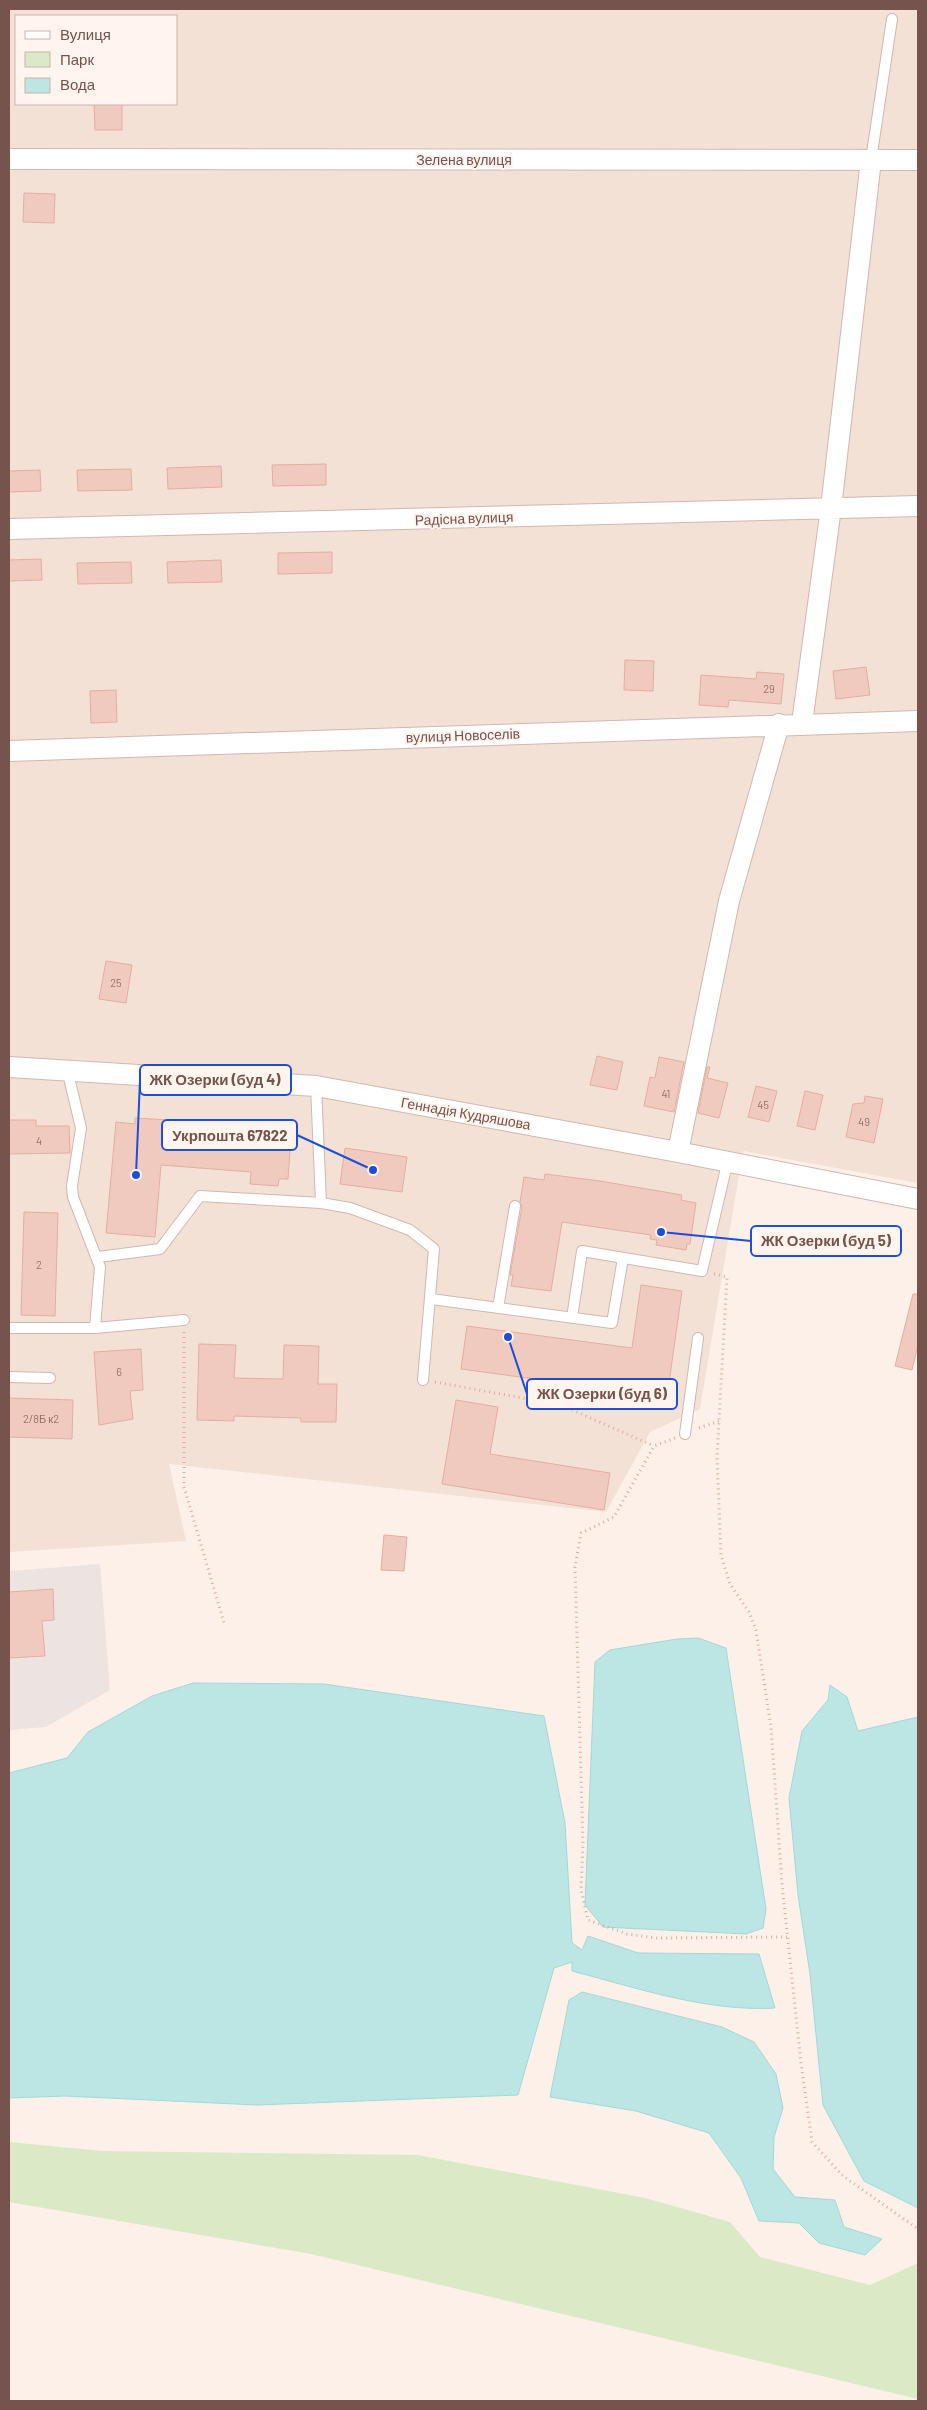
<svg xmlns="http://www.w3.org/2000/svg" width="927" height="2410" font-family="Barlow,sans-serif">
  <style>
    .residential { fill: #f4e1d6; fill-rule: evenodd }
    .industrial { fill: #ede4e1 }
    .green { fill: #dbeac6 }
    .water { fill: #bce6e4; stroke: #a2d8d6 }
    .building { fill: #f1cabf; stroke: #e4ada0 }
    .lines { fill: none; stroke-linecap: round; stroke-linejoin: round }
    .service-casing { stroke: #d0b8b0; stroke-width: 12 }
    .minor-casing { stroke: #d0b8b0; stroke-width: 22 }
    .path { stroke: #d7aca2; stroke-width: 3; stroke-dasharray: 1 4; stroke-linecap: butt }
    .service { stroke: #fff; stroke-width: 10 }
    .minor { stroke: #fff; stroke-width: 20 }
    .labels { text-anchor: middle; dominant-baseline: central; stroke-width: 4; stroke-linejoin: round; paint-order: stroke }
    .number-label { font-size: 11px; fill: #957169 }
    .street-label { font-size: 14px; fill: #76534c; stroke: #fff5ee }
    .leader { fill: none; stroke: #1d4ed8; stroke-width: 2 }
    .callout-dot { fill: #1d4ed8; stroke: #fff5ee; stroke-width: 2 }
    .callout { fill: #fff5ee; stroke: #1d4ed8; stroke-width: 2 }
    .callout-label { font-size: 15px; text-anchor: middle; font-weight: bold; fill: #76534c }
  </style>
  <rect width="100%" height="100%" fill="#fcf0e8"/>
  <!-- residential -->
  <path class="residential" d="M9 9H918V1183L743 1151 700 1409 650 1432 606 1512 169 1464 186 1541 9 1552ZM16 16H176V104H16Z"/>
  <!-- industrial -->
  <path class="industrial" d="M100 1564 110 1690 46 1727 9 1730V1571Z"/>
  <!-- green -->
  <path class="green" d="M9 2142 103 2151 418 2155 645 2198 730 2222 760 2257 870 2285 918 2263V2399L311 2254 9 2202Z"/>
  <!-- water -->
  <path class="water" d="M698 1638 726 1648 766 1909 763 1928 746 1934 603 1927 585 1905 595 1662 610 1650 677 1639Z
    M193 1683 324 1684 544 1716 565 1823 572 1943 582 1950 588 1936 638 1953 759 1954 775 2008C707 2012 637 1988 572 1971V1962L554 1968 518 2095 257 2105 65 2096 9 2098V1773L67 1758 88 1732 152 1696Z
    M830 1685 847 1697 858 1731 918 1717V2208L864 2181 823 2105 810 1974 798 1895 789 1798 802 1731 828 1700Z
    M582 1992 722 2027 754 2042 776 2074 783 2108 774 2137 773 2169 795 2197 835 2200 844 2227 882 2239 865 2255 819 2243 799 2223 759 2221 741 2178 709 2133 636 2111 550 2097 569 2000Z"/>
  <!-- building -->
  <path class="building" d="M94 104H122V130H95Z
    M24 193 55 194 54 223 23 222Z
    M326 464V485L273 486 272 465Z
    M221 466 222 487 168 489 167 468Z
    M131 469 132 490 78 491 77 470Z
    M40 470 41 491 9 492V471Z
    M332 552V573L278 574V553Z
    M41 559 42 580 9 581V560Z
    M221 560 222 582 168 583 167 562Z
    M131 562 132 583 78 584 77 563Z
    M625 660 654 661 653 691 624 690Z
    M866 667 870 695 836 699 833 671Z
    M757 672 784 674 781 704 729 700 728 707 699 705 701 675 756 679Z
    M116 690 117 722 91 723 90 691Z
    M106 961 132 965 126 1003 99 999Z
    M597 1056 623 1062 617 1090 590 1085Z
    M659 1057 684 1062 674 1112 644 1106 650 1077 655 1078Z
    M707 1067H710L707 1078 728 1083 719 1118 698 1113Z
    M756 1086 777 1091 769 1122 748 1117Z
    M805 1091 823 1095 815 1130 797 1126Z
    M865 1096 883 1099 874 1143 846 1137 853 1104 864 1103Z
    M135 1118 188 1121 187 1128 217 1131 218 1124 242 1126V1128L272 1130 271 1135 291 1136 288 1179H279L278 1186 250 1184 251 1172 161 1165 155 1237 106 1233 116 1122 135 1124Z
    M9 1120H36V1126H69L70 1153 9 1154Z
    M345 1148 407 1157 402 1192 340 1184Z
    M545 1174 600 1181 682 1195 681 1200 696 1203 690 1244H687L686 1250 656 1245 657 1240 650 1239 651 1235 562 1222 551 1291 511 1286 513 1275H510L522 1207 520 1202 524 1177 544 1180Z
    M24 1212 58 1213 55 1316 21 1315Z
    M641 1285 682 1291 667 1397 461 1369 467 1326 632 1348Z
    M913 1294H918V1345L912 1370 895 1366Z
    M199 1344 236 1345 234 1378 283 1379 284 1345 319 1346 318 1384H337L336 1422H301V1418L234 1416V1421L197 1420Z
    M141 1349 143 1390 130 1391 133 1419 99 1425 94 1352Z
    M9 1398 73 1400 72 1439 9 1437Z
    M456 1400 498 1407 490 1454 610 1473 604 1510 442 1484Z
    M384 1535 407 1537 404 1571 381 1570Z
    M53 1589 54 1620 42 1621 45 1656 9 1658V1592Z"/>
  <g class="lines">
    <defs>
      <path id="service" d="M871 160 892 19
        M67 1069 81 1128 72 1186 73 1197 100 1267 95 1328
        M316 1086 321 1203 350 1208 410 1230 434 1249 423 1380
        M98 1257 160 1249 200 1196 321 1203
        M431 1299 612 1323 623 1258
        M498 1308 515 1206
        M572 1318 582 1251 702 1271 727 1164
        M9 1328H95L184 1320
        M9 1377 50 1378
        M685 1434 698 1338"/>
      <path id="minor" d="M9 159 918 160
        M9 529 918 506
        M802 723 831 508 871 160
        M9 751 918 721
        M9 1067 316 1086 678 1152 918 1199
        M678 1152 729 901 779 724"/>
    </defs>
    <!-- service casing -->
    <use href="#service" class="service-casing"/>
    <!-- minor casing -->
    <use href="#minor" class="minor-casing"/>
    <!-- path -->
    <path class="path" d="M714 1274 727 1277 717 1457 721 1555 730 1584 749 1612 756 1630 771 1727 782 1884 801 2063 812 2142 843 2176 918 2229
      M184 1332V1487L224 1623
      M435 1382 561 1405 654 1446
      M699 1428 719 1421
      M675 1438 654 1446 614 1517 581 1533 575 1567 583 1844 581 1890 588 1920 627 1934 656 1938 787 1937"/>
    <!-- service -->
    <use href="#service" class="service"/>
    <!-- minor -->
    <use href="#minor" class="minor"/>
  </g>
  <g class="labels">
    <!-- number labels -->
    <g class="number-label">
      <text x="769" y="688">29</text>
      <text x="116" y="982">25</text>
      <text x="666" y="1093">41</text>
      <text x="763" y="1104">45</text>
      <text x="864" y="1121">49</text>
      <text x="39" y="1140">4</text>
      <text x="39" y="1264">2</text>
      <text x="119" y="1371">6</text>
      <text x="41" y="1418">2/8Б к2</text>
    </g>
    <!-- street labels -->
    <g class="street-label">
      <text x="464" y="159">Зелена вулиця</text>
      <text transform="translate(464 518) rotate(-2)">Радісна вулиця</text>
      <text transform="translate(463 735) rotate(-2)">вулиця Новоселів</text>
      <text transform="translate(466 1113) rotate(10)">Геннадія Кудряшова</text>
    </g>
  </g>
  <!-- callouts -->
  <path class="leader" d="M136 1175L140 1080M373 1170L297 1135M661 1232L751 1241M508 1337L527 1394"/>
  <g class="callout-dot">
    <circle cx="136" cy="1175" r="5"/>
    <circle cx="373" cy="1170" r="5"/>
    <circle cx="661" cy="1232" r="5"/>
    <circle cx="508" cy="1337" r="5"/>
  </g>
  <g class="callout">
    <rect x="140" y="1065" width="151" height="30" rx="5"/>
    <rect x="162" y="1120" width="135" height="30" rx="5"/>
    <rect x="751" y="1226" width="150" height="30" rx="5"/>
    <rect x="527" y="1379" width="150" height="30" rx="5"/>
  </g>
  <g class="callout-label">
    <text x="215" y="1085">ЖК Озерки (буд 4)</text>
    <text x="230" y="1141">Укрпошта 67822</text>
    <text x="826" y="1246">ЖК Озерки (буд 5)</text>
    <text x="602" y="1399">ЖК Озерки (буд 6)</text>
  </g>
  <!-- border -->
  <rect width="927" height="2410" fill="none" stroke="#76534c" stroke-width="20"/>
  <!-- legend -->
  <rect x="15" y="15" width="162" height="90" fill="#fff5ee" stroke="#c8b4ad"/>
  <rect x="25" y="31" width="25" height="8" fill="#ffffff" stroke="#c8b4ad"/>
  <text x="60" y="40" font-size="15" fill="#76534c">Вулиця</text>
  <rect x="25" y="52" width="25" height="15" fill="#dbeac6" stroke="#c8b4ad"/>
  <text x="60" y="65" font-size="15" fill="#76534c">Парк</text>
  <rect x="25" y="78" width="25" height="15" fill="#bce6e4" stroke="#c8b4ad"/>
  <text x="60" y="90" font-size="15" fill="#76534c">Вода</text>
</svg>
